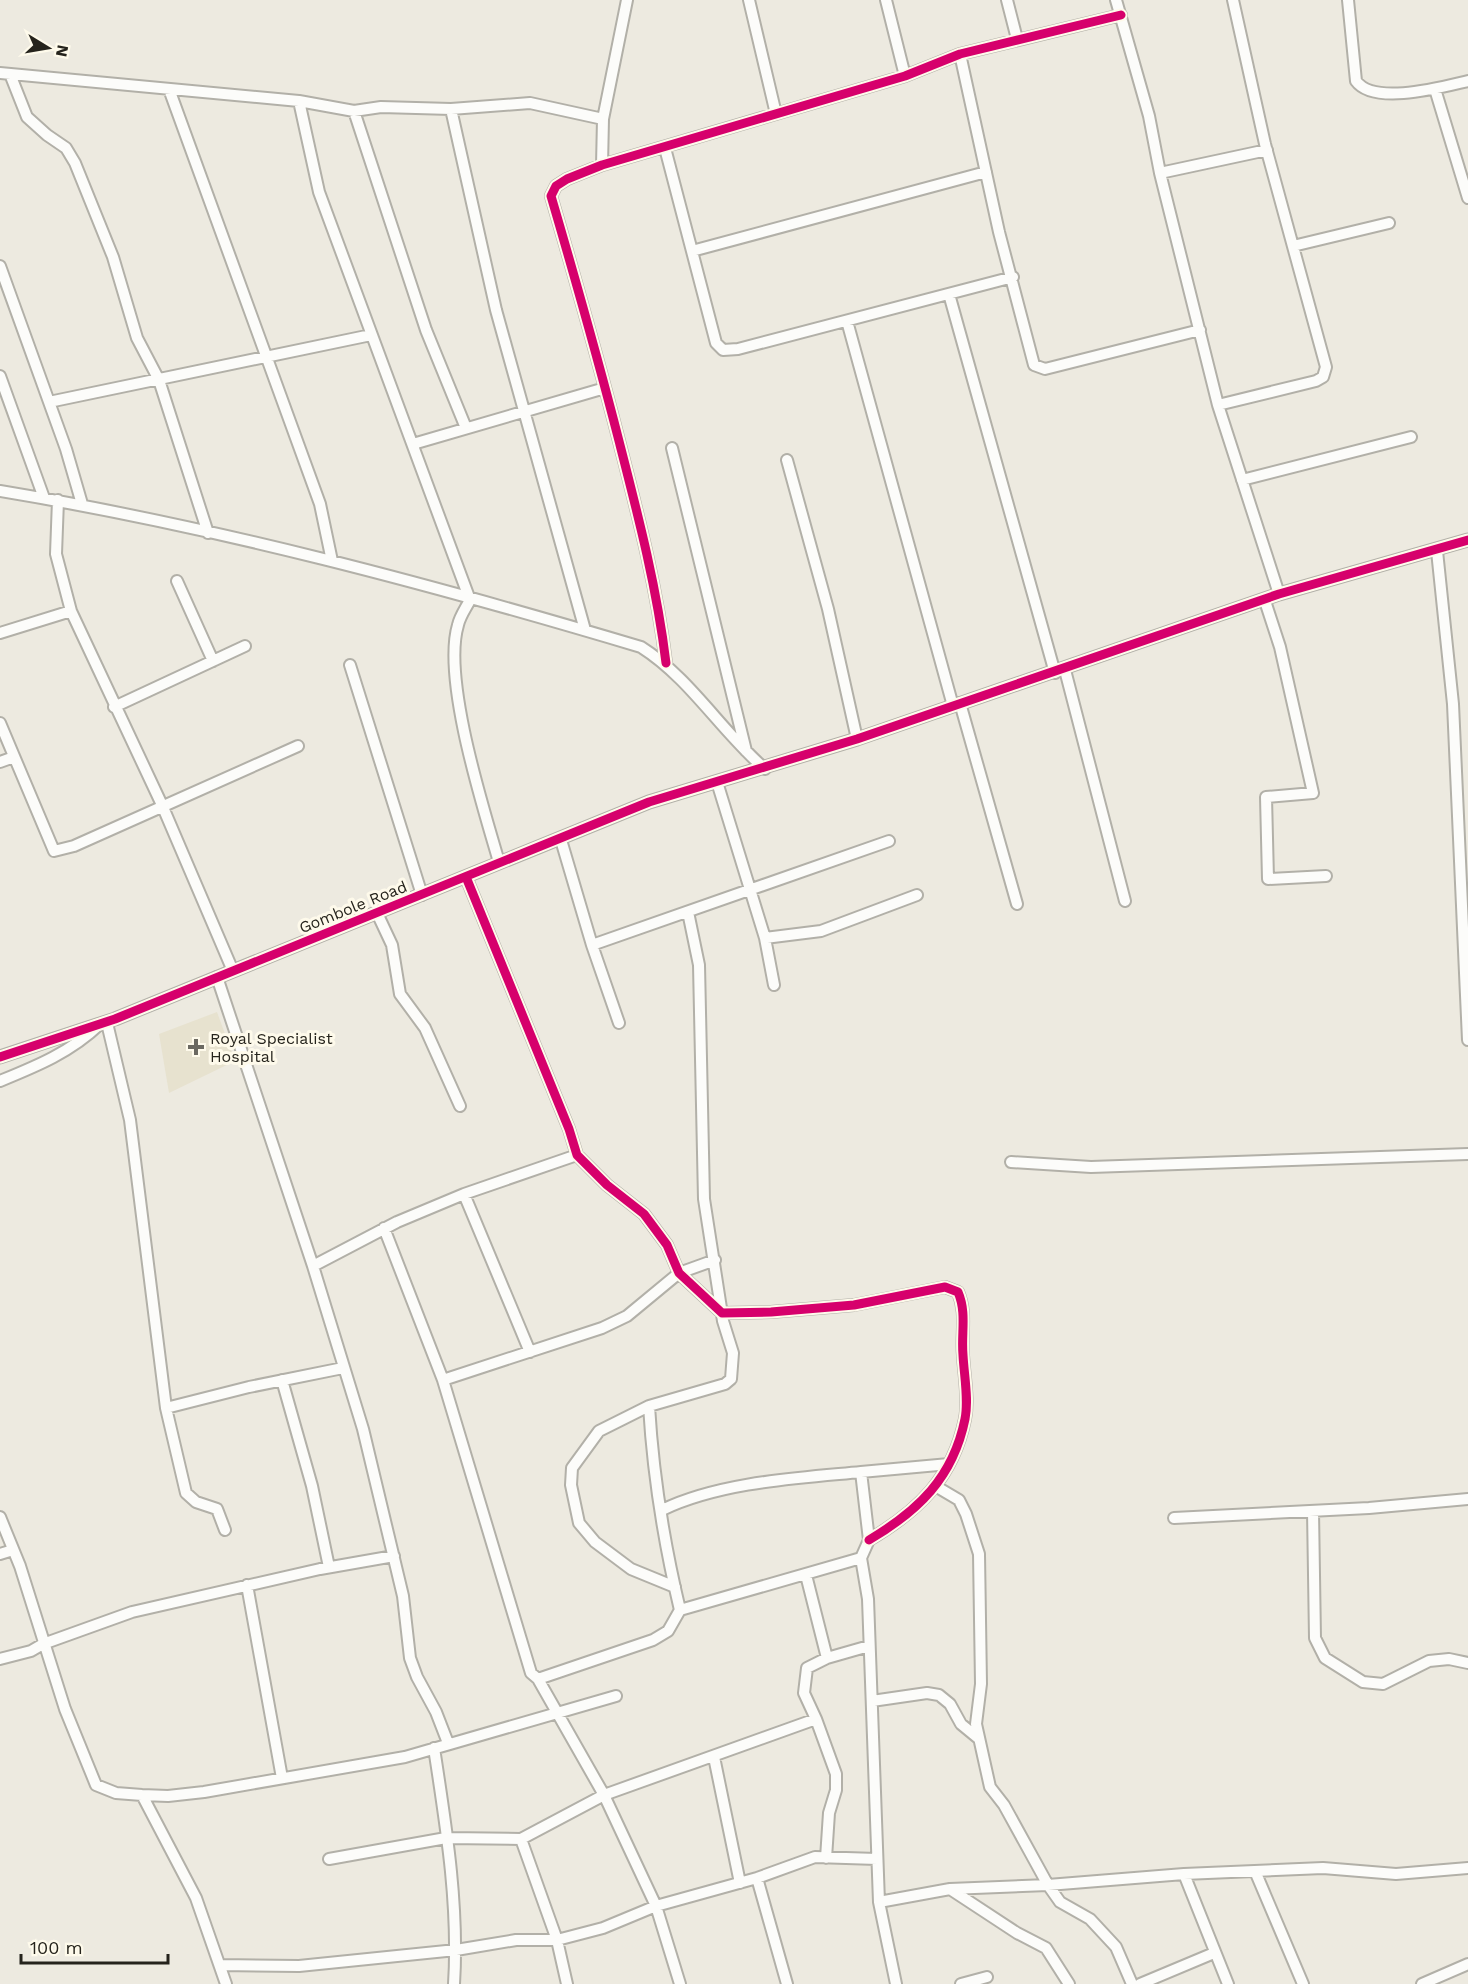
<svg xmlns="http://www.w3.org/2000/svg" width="1468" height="1984" font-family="'Work Sans',sans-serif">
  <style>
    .built { fill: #e7e2cf }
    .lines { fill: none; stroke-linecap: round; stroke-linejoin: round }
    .minor-casing { stroke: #b2b0a8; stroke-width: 14 }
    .tertiary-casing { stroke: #b2b0a8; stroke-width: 15 }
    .minor { stroke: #fcfcfa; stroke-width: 10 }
    .tertiary { stroke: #fcfcfa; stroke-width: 12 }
    .cycleway-casing { stroke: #fefaeb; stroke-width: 13 }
    .cycleway { stroke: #d6006c; stroke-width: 9 }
    .poi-dot { fill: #6b6961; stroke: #fefaeb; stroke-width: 2 }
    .labels { text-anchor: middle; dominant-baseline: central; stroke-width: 6; stroke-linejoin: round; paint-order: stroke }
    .street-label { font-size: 16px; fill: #25231c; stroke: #fefaeb }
    .poi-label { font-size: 16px; fill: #25231c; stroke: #fefaeb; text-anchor: start }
  </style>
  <rect width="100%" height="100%" fill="#edeae0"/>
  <!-- built -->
  <path class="built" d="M217 1012 235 1061 169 1093 159 1034Z"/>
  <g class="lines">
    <defs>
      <path id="minor" d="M749 0 776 114
        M886 0 905 76
        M1007 0 1017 39
        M1116 0 1149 116 1160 173 1218 405 1279 594
        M1348 0 1356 81C1374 106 1442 87 1468 81
        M960 54 999 232 1034 365 1045 369 1200 330
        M0 73 299 101 354 111 381 107 451 109 530 103 603 119
        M10 74 27 117 47 135 66 148 75 163 113 257 137 338 159 380 208 533
        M169 89 320 504 332 561
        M1435 89 1468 198
        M299 101 319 192 470 600C466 608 460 616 458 625 442 678 483 807 499 862
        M451 109 496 310 585 630
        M354 111 426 330 466 428
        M665 148 716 343 723 350 738 349 1013 277
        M602 165 603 119 627 0
        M1160 173 1267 150
        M1293 246 1389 223
        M692 251 986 172
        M0 266 66 449 82 504
        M949 294 1055 673
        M847 321 953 706
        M0 376 44 498
        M49 402 371 335
        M1218 405 1316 381 1323 377 1326 367 1265 144 1233 0
        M413 444 605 388
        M672 448 746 751
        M787 460 828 609 857 739
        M1242 480 1411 437
        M0 491C217 527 430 584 641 647 690 678 721 731 765 769
        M58 500 56 554 71 611
        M1437 551 1453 704 1468 1040
        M177 581 213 661
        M1265 601 1280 647 1313 793 1266 797 1268 879 1326 876
        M0 633 71 611 162 805 233 971
        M666 663C657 588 638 515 619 441 598 359 575 278 551 196L556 186 567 179 602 165 905 76 960 54 1121 15
        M350 665 422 895
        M1065 670 1125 901
        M960 703 1017 904
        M114 707 245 646
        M0 723 54 851 74 846 298 746
        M0 762 14 757
        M717 782 765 938 774 985
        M561 840 592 945 619 1023
        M466 877 569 1129 577 1155 607 1185 644 1214 667 1245 679 1273 722 1313 771 1312 854 1305 945 1287 958 1292C967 1313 961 1333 963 1355 964 1375 969 1400 965 1419 953 1478 918 1511 869 1540
        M377 913 392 945 400 994 425 1028 460 1106
        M765 938 821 931 917 895
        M592 945 889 841
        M217 977 313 1266 363 1429 403 1596 410 1658 417 1677 436 1712 448 1743
        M107 1023 130 1120 166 1408 186 1493 196 1502 217 1509 225 1530
        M0 1081C37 1066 71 1052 100 1024
        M1011 1162 1091 1167 1468 1154
        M464 1194 530 1352
        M384 1228 443 1380 531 1673 538 1679 604 1795 656 1906 757 1878 815 1857 877 1859
        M313 1266 397 1222 464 1194 577 1155
        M282 1380 312 1486 329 1567
        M443 1380 602 1328 627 1316 679 1273 715 1260
        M166 1408 249 1387 343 1368
        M861 1472 949 1464
        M937 1487 959 1500 966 1514 979 1554 981 1684 976 1724 990 1787 1004 1805 1048 1885 1060 1902 1090 1919 1116 1947 1132 1984
        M662 1510C720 1482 798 1478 861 1472L869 1540 861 1558 868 1599 879 1902 896 1984
        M1313 1511 1315 1638 1325 1658 1363 1682 1383 1684 1429 1661 1449 1659 1468 1663
        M0 1517 20 1566 65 1709 96 1785 116 1793 142 1795 168 1796 204 1792 405 1757 616 1696
        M1174 1518 1369 1508 1468 1499
        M0 1554 13 1550
        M806 1575 827 1658
        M247 1585 282 1778
        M675 1587 631 1569 595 1542 579 1523 571 1485 572 1468 599 1431 649 1406 725 1384 731 1379 733 1353 723 1321 704 1199 699 965 688 912
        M680 1610 861 1558
        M0 1659 31 1651 43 1644 132 1612 320 1569 394 1556
        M538 1679 653 1640 668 1631 680 1610C664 1543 653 1474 649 1406
        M872 1701 927 1693 939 1695 950 1704 961 1724 978 1738
        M434 1748C446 1826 459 1905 454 1984
        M714 1757 740 1883
        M142 1795 196 1898 226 1984
        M521 1839 557 1940 567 1984
        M826 1858 829 1813 836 1790V1774L816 1719 804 1693 807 1668 827 1658 869 1646
        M329 1859 446 1838 521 1839 604 1795 816 1719
        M1255 1871 1303 1984
        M1184 1874 1228 1984
        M757 1878 787 1984
        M950 1889 1017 1933 1046 1948 1069 1984
        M879 1902 950 1889 1048 1885 1184 1874 1323 1868 1396 1874 1468 1868
        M220 1965 299 1966 456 1950 516 1940H557L603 1928 656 1906 680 1984
        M961 1984 987 1977
        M1140 1984 1214 1953
        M1422 1984 1468 1964"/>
      <path id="tertiary" d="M0 1057 115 1019 649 802 857 739 1279 594 1468 540"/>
    </defs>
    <!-- minor casing -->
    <use href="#minor" class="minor-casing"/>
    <!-- tertiary casing -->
    <use href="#tertiary" class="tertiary-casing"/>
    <!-- minor -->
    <use href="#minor" class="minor"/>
    <!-- tertiary -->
    <use href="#tertiary" class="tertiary"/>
    <defs>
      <path id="cycleway" d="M666 663C657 588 638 515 619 441 598 359 575 278 551 196L556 186 567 179 602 165 905 76 960 54 1121 15
        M466 877 569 1129 577 1155 607 1185 644 1214 667 1245 679 1273 722 1313 771 1312 854 1305 945 1287 958 1292C967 1313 961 1333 963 1355 964 1375 969 1400 965 1419 953 1478 918 1511 869 1540
        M0 1057 115 1019 649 802 857 739 1279 594 1468 540"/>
    </defs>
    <!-- cycleway casing -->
    <use href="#cycleway" class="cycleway-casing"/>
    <!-- cycleway -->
    <use href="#cycleway" class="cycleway"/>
  </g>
  <!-- markers -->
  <path class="poi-dot" d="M193 1038h6v6h6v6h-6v6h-6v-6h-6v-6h6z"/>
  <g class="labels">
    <!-- street labels -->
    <g class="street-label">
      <text transform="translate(353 907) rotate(-22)">Gombole Road</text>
    </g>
    <!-- poi labels -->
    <g class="poi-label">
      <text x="210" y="1038">Royal Specialist<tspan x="210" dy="18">Hospital</tspan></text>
    </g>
  </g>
  <!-- north arrow -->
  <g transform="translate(48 48) rotate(101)" stroke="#fefaeb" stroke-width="4.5" paint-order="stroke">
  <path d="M0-4.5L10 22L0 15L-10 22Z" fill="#25231c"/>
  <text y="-9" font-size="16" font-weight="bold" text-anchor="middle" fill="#25231c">N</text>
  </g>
  <!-- scale -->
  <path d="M21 1954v9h147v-9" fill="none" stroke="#25231c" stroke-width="3"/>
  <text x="30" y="1954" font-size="18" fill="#25231c" stroke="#fefaeb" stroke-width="4.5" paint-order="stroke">100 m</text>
</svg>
